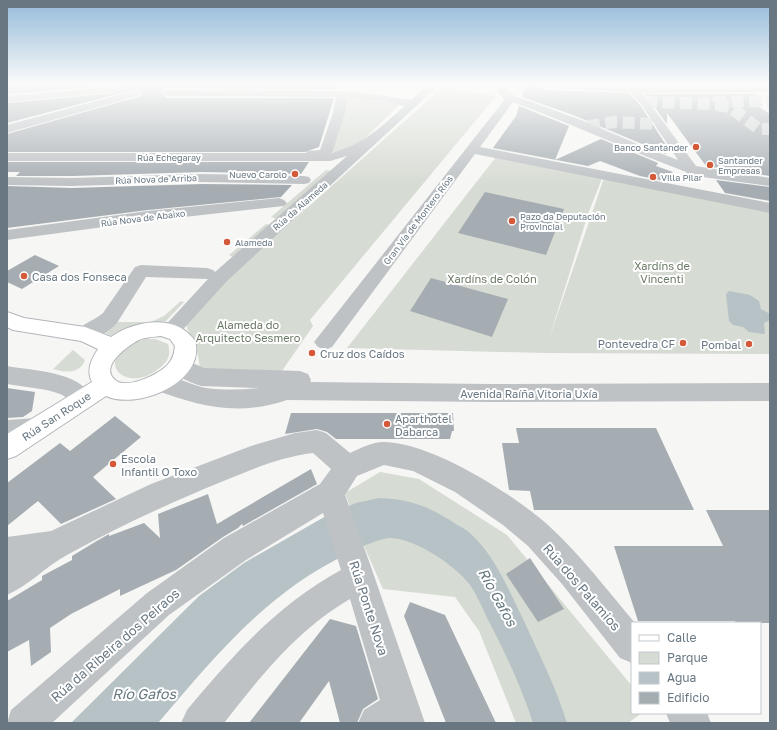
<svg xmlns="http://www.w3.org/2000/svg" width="777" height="730" font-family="'Golos Text',sans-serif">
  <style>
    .green { fill: #d6dbd3 }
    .water { fill: #b7c2c6 }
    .building { fill: #a6adb2 }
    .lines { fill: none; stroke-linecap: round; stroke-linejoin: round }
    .minor-tunnel { stroke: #d2d6d8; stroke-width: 12; stroke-dasharray: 12 5.5; stroke-linecap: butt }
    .major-casing { stroke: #b2b6b9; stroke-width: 2 }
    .minor { fill: #bec2c5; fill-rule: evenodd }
    .major { fill: #fff; fill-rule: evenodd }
    .poi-dot { fill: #d35938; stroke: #fff; stroke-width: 1.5 }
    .labels { text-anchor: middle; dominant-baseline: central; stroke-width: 4; stroke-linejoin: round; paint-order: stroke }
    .far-poi-label { font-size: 9px; fill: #687782; stroke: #fff; text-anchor: start }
    .far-street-label { font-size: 9px; fill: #687782; stroke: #fff }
    .park-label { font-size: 11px; fill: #6b7a67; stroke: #fff }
    .poi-label { font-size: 11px; fill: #687782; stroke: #fff; text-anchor: start }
    .street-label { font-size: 11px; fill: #687782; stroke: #fff }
    .near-street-label { font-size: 13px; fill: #687782; stroke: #fff }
    .near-water-label { font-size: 14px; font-style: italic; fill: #64777e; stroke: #fff }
  </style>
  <rect width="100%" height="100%" fill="#f6f6f4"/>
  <!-- green -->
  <path class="green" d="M443 87 496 96 310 320 313 326 275 381 202 380 197 350 187 328 186 320 235 272Z
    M346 96 364 97 400 104 357 146 348 150 330 153Z
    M496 157 603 176 588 214 548 342 605 175 770 208V354L544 353 347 348Z
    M326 170 332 171 277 219 271 217Z
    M266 224 270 225 233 257 229 255Z
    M181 301 184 302 166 321 147 324 114 337 103 332 112 322H151L164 316Z
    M146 339H155L168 344C171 353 169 360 162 366 125 400 86 355 146 339Z
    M73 350 85 360C80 374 65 373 53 369Z
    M380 472 419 479 507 535 632 686V713H642L628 723H516L479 631 455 597 383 589 364 546 345 493Z"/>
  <!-- water -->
  <path class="water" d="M729 291 750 295 759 301 761 309 770 314V320L764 323 765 334 749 332 743 327 733 325 729 321 726 294Z
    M379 498C410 499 430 507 456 524 461 527 469 531 473 536 496 558 509 591 523 619 539 654 556 687 567 723H533C521 686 505 652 487 618 482 607 477 595 470 585 456 566 416 539 391 538 379 538 359 548 349 553 266 593 216 655 158 723H71L199 596 244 563 326 516 356 503Z"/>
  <!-- building -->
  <path class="building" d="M7 85H339L338 89 167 88 161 92 167 98H334L319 147 305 152H7V134L141 96 143 93 137 89 7 123V103L115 93 117 91 115 87 111 86 7 94Z
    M526 85 540 86 546 90 629 93 640 105 666 145V154L573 115 522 97Z
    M645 94H756L763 98H751L764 105 758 106 770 114V176L706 166 667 113V124Z
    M519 106 569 126 555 160 601 139 658 163 656 166 673 172 660 180 640 176 600 161 588 166 493 148 516 116Z
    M7 162H309L301 174 202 172 72 176H16L20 172H7Z
    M716 180 770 187V201L725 193Z
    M202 184 292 185 281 197 148 210 7 228V186L72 188Z
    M485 192 564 209 546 255 458 233Z
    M35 255 59 266 22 289 7 282V271Z
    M431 278 508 299 492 337 410 311Z
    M7 388 35 392 32 411 23 417 7 418Z
    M291 413H453L454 431H452L450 439H336L327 432 317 429 285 434Z
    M115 416 141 437 93 477 116 499 61 524 38 501 7 526V483L60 443 70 451Z
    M516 428H656L694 510H534L530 491 509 490 502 443H519Z
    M311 469 317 484 243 526 242 524 238 528 223 537 176 570 120 596V589L71 614 50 628 51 652 31 666 29 640 7 652V601L42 580V576L72 560V556L95 542 109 534V536L144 523 160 538 158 514 208 494 217 524Z
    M706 510H770V623H736L735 621H638L614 546H723Z
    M530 558 564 609 538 622 506 574Z
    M410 602 445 615 496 723H446L404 616Z
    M330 619 356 626 378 699 363 709 357 723H340L329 681 299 723H249Z"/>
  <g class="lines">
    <!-- minor-tunnel -->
    <path class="minor-tunnel" d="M645 102 716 104 718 102 770 101
      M717 105 730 107 759 129H770
      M588 126 614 122 659 124"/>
    <defs>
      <path id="major" d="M7 312 24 318 85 327 111 337C132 322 170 314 190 335 193 338 196 341 196 345 201 384 137 410 106 396L16 456 7 459V434L92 382C86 370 91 360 98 349L81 341 13 330 7 327ZM161 336 170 339 175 346C174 352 174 357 169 363 161 374 125 391 114 379 100 365 129 345 139 340 146 337 153 337 161 336Z"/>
    </defs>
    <!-- major casing -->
    <use href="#major" class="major-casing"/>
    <!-- minor -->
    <path class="minor" d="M428 85H439L227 281 177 336 170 338 163 336 160 331 208 279 146 277 117 323C107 333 92 343 78 339L75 334C80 324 94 321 103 313L135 267 141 265 207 268 213 270 215 272 347 156 330 161H7V153H306L307 151 320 150 333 113 336 97 167 96 162 93 167 90 353 91 411 100ZM347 97 385 101 405 106C379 128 366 143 332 153L345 113Z
      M497 85H507V91L515 96 581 120 647 148 678 160 641 104 630 92 546 88 541 85H637V86L649 87 770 86V92L642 93 696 166 770 178V186L688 175 686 172C628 150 572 124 513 102L480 147 770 203V213L475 154 332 347 325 350 318 347 314 342 318 337 505 99 497 92Z
      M111 87 115 88 116 90 115 92 7 102V96Z
      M137 90 142 93 141 95 7 133V125Z
      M202 174 304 176 309 177 311 180 309 183 304 184 202 182 72 186 7 185V177L72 178Z
      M279 198 284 200 287 203 284 206 148 221 7 240V230L148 211Z
      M181 358 204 368 300 371 308 374 311 380 310 382 490 384 770 383V401L490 402 287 400C236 417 200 406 152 389L149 383 152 377C168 371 189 385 206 388 223 390 242 390 259 388L201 386C189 382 176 377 170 366L173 360Z
      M7 366C34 371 79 371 93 398L89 405C71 411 73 399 60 394 45 388 23 387 7 384Z
      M36 418 45 421 48 429 45 437 36 440 7 442V420Z
      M317 430 326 433 350 453C360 448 375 441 385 442 432 443 513 494 548 525 580 554 607 590 635 623H632V663L620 658 562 584 528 546 503 525 455 492 413 471 384 465 357 476 345 495 370 564 425 723H358L364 710 380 700 350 599C298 629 260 677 224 723H181L187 710C234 654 277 605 341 570L323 513 246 560 169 615 52 723H7L11 710 147 593 224 538 320 484 331 469 313 453C280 457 250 470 221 482 168 504 117 527 67 555 46 566 30 585 7 595V537L51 531 151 484 251 446 295 433Z
      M666 713H707L711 723H670Z"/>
    <!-- major -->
    <use href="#major" class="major"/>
  </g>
  <!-- sky -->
  <linearGradient id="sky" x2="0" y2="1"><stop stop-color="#94bada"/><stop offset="0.45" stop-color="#fbfbfa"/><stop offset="1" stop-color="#fbfbfa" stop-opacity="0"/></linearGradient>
  <rect width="777" height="187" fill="url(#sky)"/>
  <!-- markers -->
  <g class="poi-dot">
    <circle cx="696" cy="147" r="4"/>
    <circle cx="710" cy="165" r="4"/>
    <circle cx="295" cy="174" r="4"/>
    <circle cx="653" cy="177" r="4"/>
    <circle cx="512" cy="221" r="4"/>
    <circle cx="227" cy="242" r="4"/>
    <circle cx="24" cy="276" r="4"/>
    <circle cx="683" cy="343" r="4"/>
    <circle cx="749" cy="344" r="4"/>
    <circle cx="312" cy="353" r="4"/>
    <circle cx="387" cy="424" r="4"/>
    <circle cx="113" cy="464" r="4"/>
  </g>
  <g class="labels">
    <!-- far-poi labels -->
    <g class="far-poi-label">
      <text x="688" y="147" text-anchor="end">Banco Santander</text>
      <text x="718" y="160">Santander<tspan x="718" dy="10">Empresas</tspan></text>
      <text x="287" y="174" text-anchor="end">Nuevo Carolo</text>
      <text x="661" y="177">Villa Pilar</text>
      <text x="520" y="216">Pazo da Deputación<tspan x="520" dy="10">Provincial</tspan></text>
      <text x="235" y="242">Alameda</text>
    </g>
    <!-- far-street labels -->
    <g class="far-street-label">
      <text x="169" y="157">Rúa Echegaray</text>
      <text transform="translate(156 179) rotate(-2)">Rúa Nova de Arriba</text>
      <text transform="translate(300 206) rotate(-41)">Rúa da Alameda</text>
      <text transform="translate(143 218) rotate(-7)">Rúa Nova de Abaixo</text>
      <text transform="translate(418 220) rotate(-53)">Gran Vía de Montero Ríos</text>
    </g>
    <!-- park labels -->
    <g class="park-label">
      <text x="662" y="265">Xardíns de<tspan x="662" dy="13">Vincenti</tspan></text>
      <text x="492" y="278">Xardíns de Colón</text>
      <text x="248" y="324">Alameda do<tspan x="248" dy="13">Arquitecto Sesmero</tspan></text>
    </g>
    <!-- poi labels -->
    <g class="poi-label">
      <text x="32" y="276">Casa dos Fonseca</text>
      <text x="675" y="343" text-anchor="end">Pontevedra CF</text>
      <text x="741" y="344" text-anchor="end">Pombal</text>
      <text x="320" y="353">Cruz dos Caídos</text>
      <text x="395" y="418">Aparthotel<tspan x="395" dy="13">Dabarca</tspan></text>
      <text x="121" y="458">Escola<tspan x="121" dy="13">Infantil O Toxo</tspan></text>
    </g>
    <!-- street labels -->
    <g class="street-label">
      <text x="529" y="393">Avenida Raíña Vitoria Uxía</text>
      <text transform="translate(56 416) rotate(-33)">Rúa San Roque</text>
    </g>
    <!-- near-street labels -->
    <g class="near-street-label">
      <text transform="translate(582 587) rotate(49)">Rúa dos Palamios</text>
      <text transform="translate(369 608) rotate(72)">Rúa Ponte Nova</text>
      <text transform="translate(115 645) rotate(-41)">Rúa da Ribeira dos Peiraos</text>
    </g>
    <!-- near-water labels -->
    <g class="near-water-label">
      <text transform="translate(498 597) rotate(61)">Río Gafos</text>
      <text x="144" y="693">Río Gafos</text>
    </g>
  </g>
  <!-- border -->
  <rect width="777" height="730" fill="none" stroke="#687782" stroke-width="16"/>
  <!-- legend -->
  <rect x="631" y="622" width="130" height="92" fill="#ffffff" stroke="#c3c9cd"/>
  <rect x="639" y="635" width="20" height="6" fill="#ffffff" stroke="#c3c9cd"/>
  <text x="667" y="642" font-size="12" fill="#687782">Calle</text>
  <rect x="639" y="652" width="20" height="12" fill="#d6dbd3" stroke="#c3c9cd"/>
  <text x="667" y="662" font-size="12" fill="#687782">Parque</text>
  <rect x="639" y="672" width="20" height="12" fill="#b7c2c6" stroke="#c3c9cd"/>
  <text x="667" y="682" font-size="12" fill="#687782">Agua</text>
  <rect x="639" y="692" width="20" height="12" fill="#a6adb2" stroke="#c3c9cd"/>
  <text x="667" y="702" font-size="12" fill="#687782">Edificio</text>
</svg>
